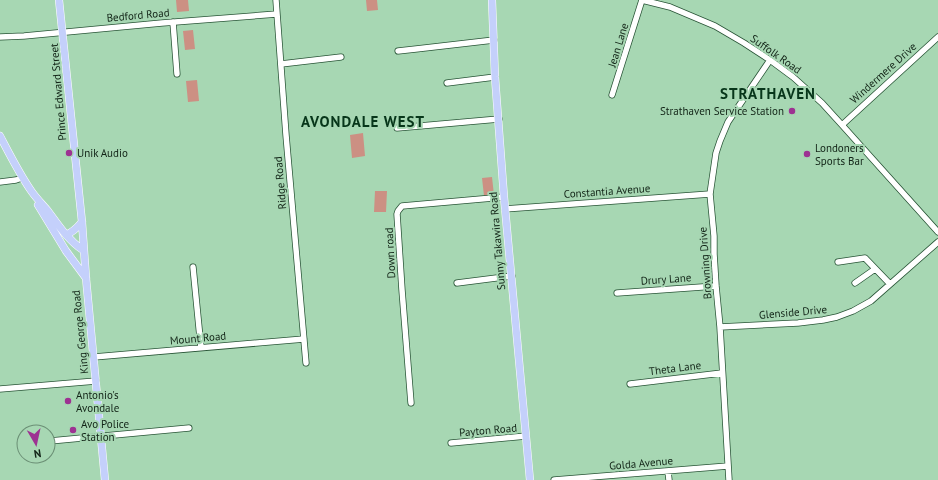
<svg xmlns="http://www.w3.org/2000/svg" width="938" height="480" font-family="'PT Sans',sans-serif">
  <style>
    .green { fill: #cc9083 }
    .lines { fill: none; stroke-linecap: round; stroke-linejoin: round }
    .minor-casing { stroke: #285436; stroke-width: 7 }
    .major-casing { stroke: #fff; stroke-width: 8 }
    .minor { stroke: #fff; stroke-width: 5.5 }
    .major { stroke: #c4d0fb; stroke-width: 7 }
    .poi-dot { fill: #9d3292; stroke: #a7d7b3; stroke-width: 1.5 }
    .labels { text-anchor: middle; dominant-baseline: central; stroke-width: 4; stroke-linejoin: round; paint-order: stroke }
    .street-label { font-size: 11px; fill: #122417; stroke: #a7d7b3 }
    .poi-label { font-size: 11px; fill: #122417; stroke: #a7d7b3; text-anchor: start }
    .district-label { font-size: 15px; font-weight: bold; letter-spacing: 1px; fill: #07361a; stroke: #a7d7b3 }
  </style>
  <rect width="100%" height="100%" fill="#a7d7b3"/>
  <!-- green -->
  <path class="green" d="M176 0H188L189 11 177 12Z
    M366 0H377L378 10 367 11Z
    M193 30 195 49 185 50 183 31Z
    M197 80 199 101 188 102 186 81Z
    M363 133 365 156 352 158 350 135Z
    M492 177 494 195 484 196 482 178Z
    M375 191H387L386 212H374Z"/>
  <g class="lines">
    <defs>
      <path id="minor" d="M276 0 286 135 306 363
        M642 0 670 7 715 26 744 43 770 60 793 77 822 103 842 125 938 232
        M173 22 177 74
        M0 37 24 36 162 23 277 14
        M398 51 416 49 494 40
        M281 64 341 57
        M447 83 495 77
        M612 95 642 0
        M842 125 938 37
        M397 128 499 119
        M0 182 16 180 22 178
        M505 209 710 194
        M838 262 865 258 890 284
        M193 267 201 348
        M457 283 512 276
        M855 283 875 269
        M617 293 716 286
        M720 327 798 323 823 320 837 317 853 311 871 301 938 242
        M94 357 304 339
        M630 384 722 373
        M0 389 96 381
        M411 403 402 290 397 214 398 211 402 206 504 197
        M50 441 189 428
        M451 443 526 436
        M668 471 669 480
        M554 480 728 466
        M729 480 720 327 716 286 714 254V236L710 194 716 153 720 141 728 122 770 60"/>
      <path id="major" d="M59 0 82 222 86 278 105 480
        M492 0 495 77 504 197 530 480
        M0 136C10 155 20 175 32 192 37 199 43 205 48 211 59 226 68 240 83 250
        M38 205 66 251 86 278
        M66 235C73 232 77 228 82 222"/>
    </defs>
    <!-- minor casing -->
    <use href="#minor" class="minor-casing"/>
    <!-- major casing -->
    <use href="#major" class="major-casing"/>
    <!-- minor -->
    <use href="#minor" class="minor"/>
    <!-- major -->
    <use href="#major" class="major"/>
  </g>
  <!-- markers -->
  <g class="poi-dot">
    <circle cx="792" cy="111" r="4"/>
    <circle cx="69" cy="153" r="4"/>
    <circle cx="807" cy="154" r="4"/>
    <circle cx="68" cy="401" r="4"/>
    <circle cx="73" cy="430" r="4"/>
  </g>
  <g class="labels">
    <!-- street labels -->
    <g class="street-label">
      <text transform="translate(138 15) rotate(-5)">Bedford Road</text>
      <text transform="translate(618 45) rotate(-73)">Jean Lane</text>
      <text transform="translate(776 54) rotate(35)">Suffolk Road</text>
      <text transform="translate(883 73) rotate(-42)">Windermere Drive</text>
      <text transform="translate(58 92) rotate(-95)">Prince Edward Street</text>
      <text transform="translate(280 183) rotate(-95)">Ridge Road</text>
      <text transform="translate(607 191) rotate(-4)">Constantia Avenue</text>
      <text transform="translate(497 241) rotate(-95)">Sunny Takawira Road</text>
      <text transform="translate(390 253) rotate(-93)">Down road</text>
      <text transform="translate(705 263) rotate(-94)">Browning Drive</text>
      <text transform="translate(666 279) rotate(-4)">Drury Lane</text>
      <text transform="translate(793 312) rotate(-5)">Glenside Drive</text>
      <text transform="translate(80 332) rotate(-96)">King George Road</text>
      <text transform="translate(198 338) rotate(-5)">Mount Road</text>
      <text transform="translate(675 368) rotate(-7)">Theta Lane</text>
      <text transform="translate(488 430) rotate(-5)">Payton Road</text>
      <text transform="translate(641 463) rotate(-5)">Golda Avenue</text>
    </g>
    <!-- poi labels -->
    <g class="poi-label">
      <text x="784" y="111" text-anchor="end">Strathaven Service Station</text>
      <text x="815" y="148">Londoners<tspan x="815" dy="13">Sports Bar</tspan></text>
      <text x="77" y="153">Unik Audio</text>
      <text x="76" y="395">Antonio's<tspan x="76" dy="13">Avondale</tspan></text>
      <text x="81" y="424">Avo Police<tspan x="81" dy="13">Station</tspan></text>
    </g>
    <!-- district labels -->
    <g class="district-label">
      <text x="768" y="93">STRATHAVEN</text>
      <text x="363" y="121">AVONDALE WEST</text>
    </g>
  </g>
  <!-- north arrow -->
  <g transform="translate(36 444) rotate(171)"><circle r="19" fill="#a7d7b3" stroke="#6b8f75"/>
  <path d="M0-3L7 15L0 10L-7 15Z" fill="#9d3292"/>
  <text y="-6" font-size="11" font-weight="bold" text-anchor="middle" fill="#122417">N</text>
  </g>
</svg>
